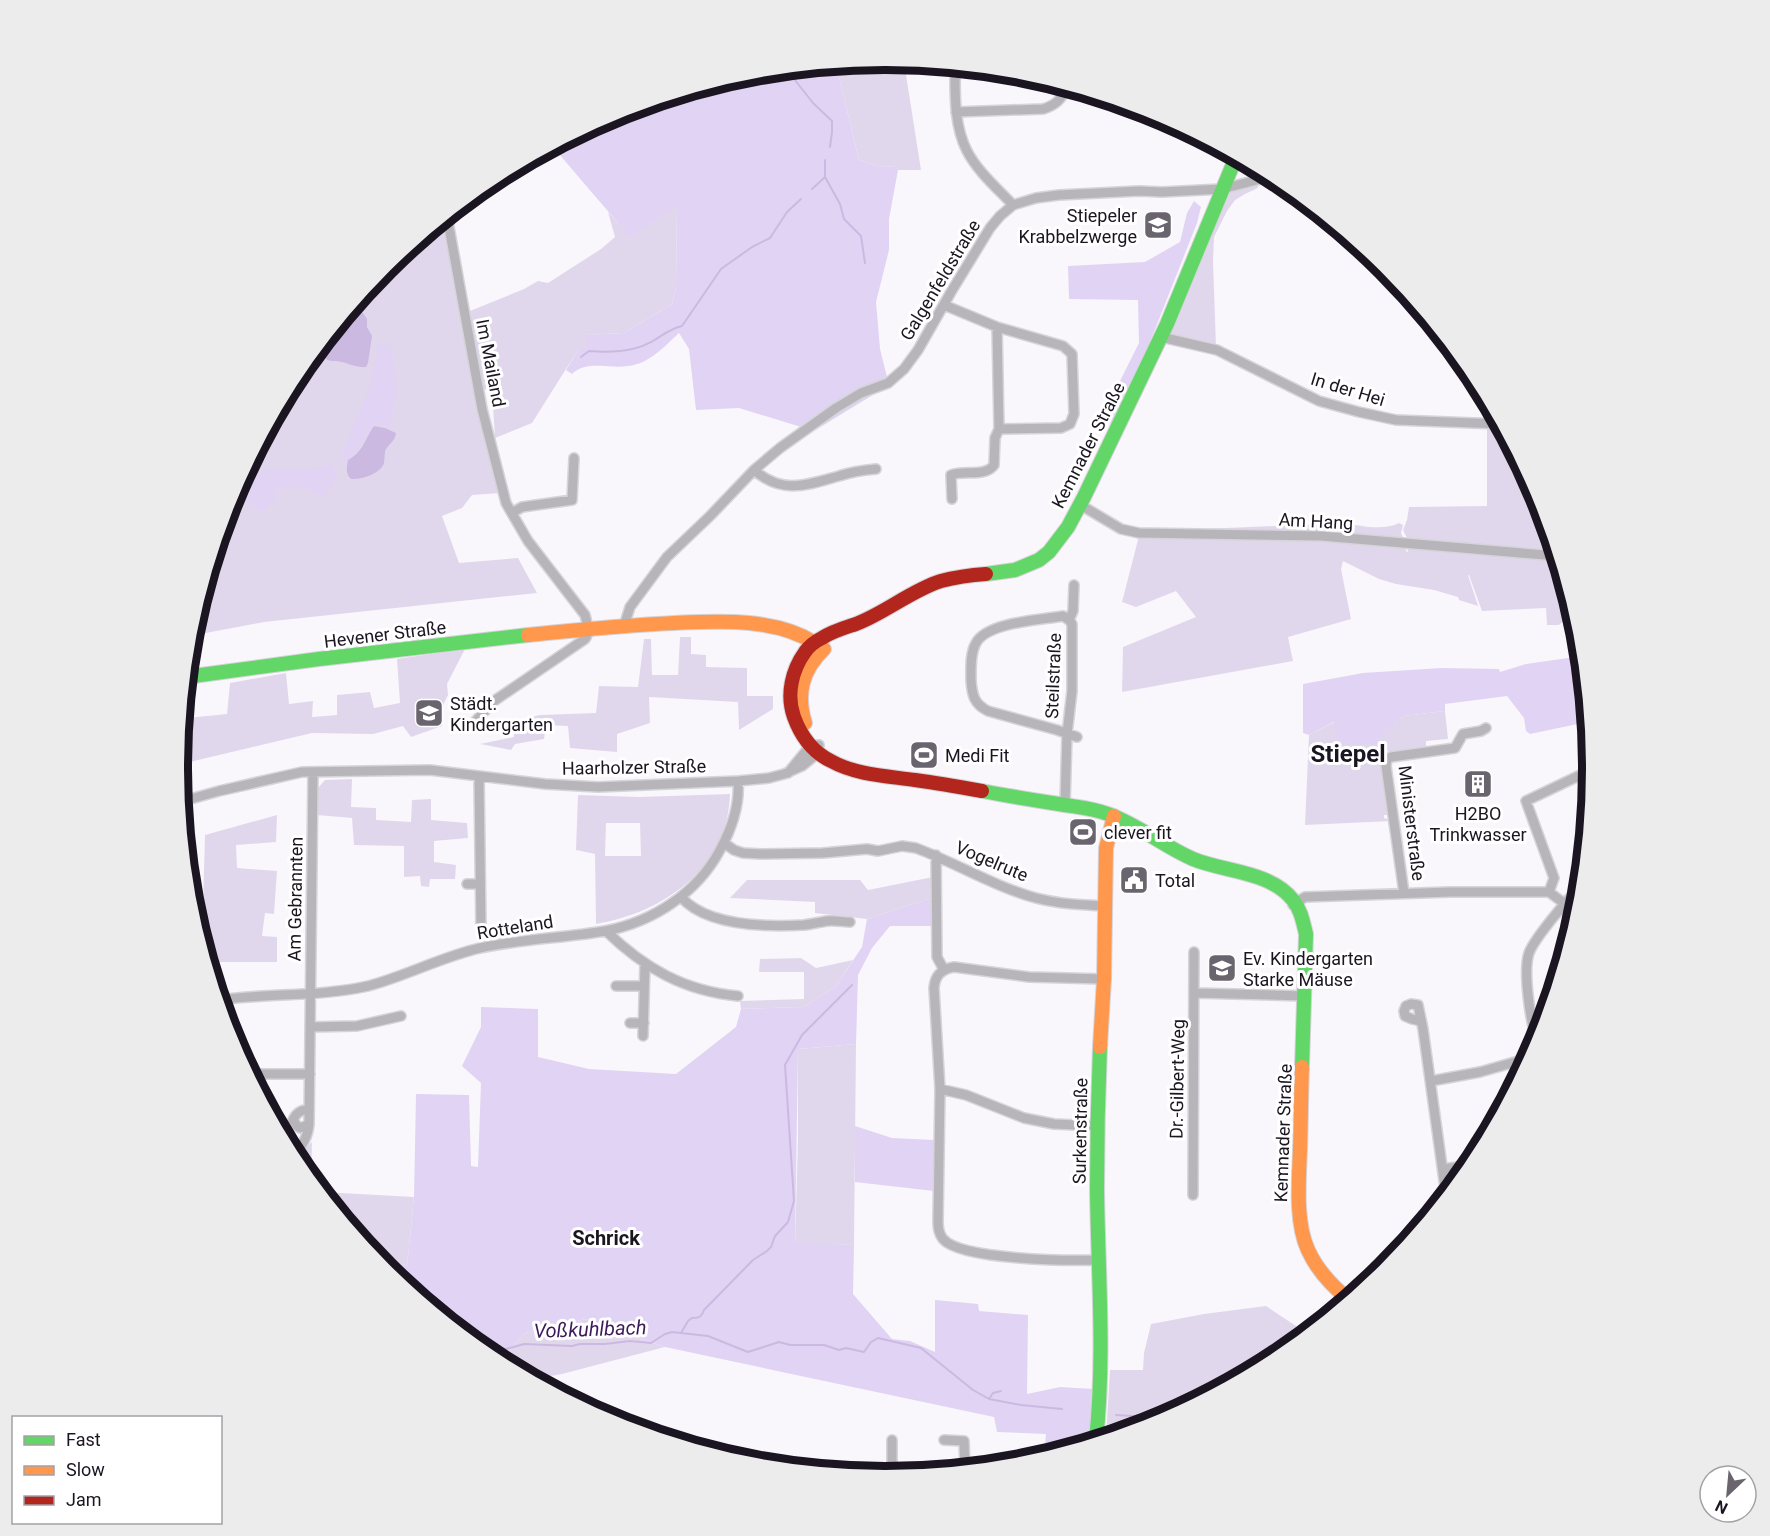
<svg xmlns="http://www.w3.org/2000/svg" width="1770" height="1536" viewBox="0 0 1770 1536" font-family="Roboto,sans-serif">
<rect width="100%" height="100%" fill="#f9f7fc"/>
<!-- green -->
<path fill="#e1d7ed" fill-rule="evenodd" d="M885,60L904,62L921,170H898L897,166L879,167L859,160L836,65Z
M1257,184L1258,188L1245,194L1235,200L1227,211L1214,237L1213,261L1216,347L1170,335L1225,200L1231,191Z
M677,206L676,288L672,304L624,333L586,335L589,350H578L532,423L495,438L493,406L489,389L476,391L500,493L472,495L462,508L442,516L459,563L518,558L537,593L264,622L190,636L191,630L231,497L297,374L385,267L442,220L460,315L524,289L538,281L548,283L601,249L615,237L608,212L618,223Z
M1487,428H1502L1539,497L1556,552L1408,540L1403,530L1407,520L1409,507L1487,506Z
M1345,523C1361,526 1384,531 1399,523L1403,525L1401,533L1404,540L1203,532V529Z
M1139,536L1292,538L1405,545L1406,551L1408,552L1407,545L1558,559L1576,617L1567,618L1559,625H1547L1546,608L1482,611L1469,575H1468L1478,606L1459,600L1458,597L1434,590L1396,584L1379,579L1343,561L1341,569L1351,619L1288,637L1293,661L1122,692L1123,647L1196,617L1176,591L1136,607L1122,602Z
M680,637H691V654L706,655V667L747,668V696H773V709L739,730L738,702L649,697L650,723L617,734V752L570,748L568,726L546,725L544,739L515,744L511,750L480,744L514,737V721L540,715L596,713L599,686L638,687L644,639H651L652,675H678Z
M465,649L447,684L448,695L443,705L442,726L411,737L403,726L373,734L312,733L177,765L180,734L188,733L187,718L227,714L230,683L286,673L289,704L313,701L312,717L337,715V695L370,692L374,708L400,703L397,659Z
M1445,711L1448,739L1426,741V748L1392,753L1389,751L1382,753L1391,815H1384V818L1392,821L1305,825L1309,735L1335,722L1379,744L1377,738L1403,716Z
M352,779L351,807L376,808V820L411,822L412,800L431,799V820L467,823L468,838L434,841V862L456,865L455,879H430L429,887L421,886L420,876L404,877V846L354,845L352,818L317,815L318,788L325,780Z
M730,794C728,868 663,913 596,924L595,854L576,850L578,795L639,797ZM606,823H640L641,856H605Z
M277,815L276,842L236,845L237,868L277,871L274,914L265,913L262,936L277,937V962H208L202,942L205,835Z
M933,877L935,897L867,919L815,913V902L730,898L747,880H860L868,890Z
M801,958L816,968L853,960L836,986L804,1007L741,1009L740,1001L804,999V972H759L760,959Z
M856,1044L854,1245L795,1243L798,1139V1049Z
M312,1142L311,1179L295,1158Z
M322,1192L414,1197L407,1266L376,1258Z
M1266,1306L1305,1332V1335L1278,1357L1195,1401L1182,1395L1179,1410L1156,1422L1106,1437L1110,1370H1143L1144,1353L1151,1324L1204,1314Z
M586,1319L665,1347L562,1374L533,1379L488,1354L510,1350L525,1333Z"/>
<!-- forest -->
<path fill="#e1d3f4" d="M836,65L859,160L879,167L897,166L898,170L889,219V250L876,302L880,349L889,385L814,431L739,408L696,410L689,349L679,333C664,347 649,364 628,366C609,369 587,360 572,374L566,370L578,350H588L585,335L624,333L672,304L676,288L677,206L630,237L553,147L614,114L747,74Z
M507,171L509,184L487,197L465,201L492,179Z
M1194,201L1201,207L1197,223L1148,347L1111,424L1101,419L1139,343L1138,300L1069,299L1068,266L1145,262L1180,242L1187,213Z
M378,343L391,346L397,389L390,426L375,424L370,429L358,450L346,460L340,458L371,384Z
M329,464L334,468L336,478L323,497C302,484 298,485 274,490L275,500L262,512L236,496L235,490L242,476L246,477L269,469H313Z
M1582,656L1588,721L1587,722L1530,734L1526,731L1524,718L1507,696L1445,704V711L1403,716L1378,738L1379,744L1337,742L1334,722L1309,735L1303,733V684L1363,673L1441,668L1499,669L1500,672L1526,664Z
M935,897L934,926H890L872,948L858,975L856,1044L798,1049L795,1242L854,1245L853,1294L892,1339L910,1341L935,1352V1300L978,1304L979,1311L1028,1315L1027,1394L1060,1387L1093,1389L1092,1442L1044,1456L1046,1434L997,1432L994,1417L665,1347L586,1319L525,1333L510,1350L488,1354L384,1268L376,1258L407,1266L414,1197L416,1094L469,1095L471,1166L478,1167L481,1083L462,1066L481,1027V1007L538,1009V1057L589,1069L676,1074L736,1027L741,1009L804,1007L836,986L862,947L867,919Z
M855,1126L892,1138L934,1140V1191L855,1182Z"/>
<!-- water -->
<path fill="#ccb9e1" d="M348,312L363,313L367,319V327L372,336L368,363L366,367C356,368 346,362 336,361C333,361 328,361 326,359C323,356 322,348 322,344Z
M374,426L385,428L396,433C395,441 390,443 386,449C384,454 385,459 384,463C381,474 360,480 351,479C345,474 347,466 348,460C364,451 364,440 374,426Z"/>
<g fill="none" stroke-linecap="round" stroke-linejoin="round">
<!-- stream -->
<path stroke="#ccb9e1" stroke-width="2" d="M787,70L813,103L832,121V132L830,147
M825,177L840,204L844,219L861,236L865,263
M825,177V160
M812,189L825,177
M581,357L589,351C610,353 634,352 653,341C663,335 671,328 682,326L721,269L752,247L770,238L787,212L801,199
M681,1333L688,1321L692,1318C700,1318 702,1316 704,1310L753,1260L767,1251L771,1247L775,1236L788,1222L794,1201L785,1065L802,1035L852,985
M485,1351L490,1347L506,1349L524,1344L572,1346L580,1344H605L630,1341L651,1343L665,1334L672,1332L708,1336L748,1352L779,1342L790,1345H824L839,1350L846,1348L864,1352L871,1342L878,1338L921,1348L973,1390L989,1399L1021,1405L1062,1409
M989,1399L993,1393L1001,1391
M1116,1415L1164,1418"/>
<!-- street casing -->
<g stroke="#d5d4d8" stroke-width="12">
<path id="street" d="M955,67C955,94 954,126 967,151C978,172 997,188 1013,205
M956,112L1043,109C1056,105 1062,99 1066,87
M447,216L482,409L506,503L528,541L585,615C587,623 590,632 585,639L494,701L471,726
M944,305L997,327L1063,346L1072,354L1074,414L1070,424L1061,428L999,429
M1161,337L1217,350L1319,401L1359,412L1396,420L1500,424
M754,470C782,495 807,485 839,476C851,472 864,470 876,469
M952,499L951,475C964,470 986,477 994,465L995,438L999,429L997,327
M1079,504L1121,529L1139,533L1321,536L1557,556
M512,513L522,507L572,500L574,458
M1069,620L1063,616C1041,620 987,622 976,643C970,653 971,669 971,680C972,695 974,704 988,711L1057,730L1077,737
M624,626L630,607L667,557L710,516L754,470L780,448L836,408L861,393L888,383L904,369L918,350L951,292L990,228L1000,216L1013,205L1036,198L1059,195L1139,191L1162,192L1222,189L1272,176
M479,777L481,929
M180,802L219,791L302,772L430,770L545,784L598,787L738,781L769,778L784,774L802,766L818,753L819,745L810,746L788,773
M1065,805L1067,734L1072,691V624L1069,620L1073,611L1074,585
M724,843L734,850L743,853L761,854L823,853L867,849L878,851L902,846L916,848C956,863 995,887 1036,898C1059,904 1082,905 1106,906
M936,855L937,957L944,970
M467,884H480
M1549,892L1554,878L1526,801L1593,769
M1404,893L1386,766L1387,759L1391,757L1455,748L1463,734L1481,731L1486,728
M681,897C707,927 767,927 804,925C812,924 820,922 827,921C835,920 843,922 850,922
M1293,905L1305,897L1450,892H1549L1565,904
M606,931C644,968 684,991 738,996
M616,986H644
M1195,993L1305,996
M219,1000C268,993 319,997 368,986C406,976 441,957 480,948C521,939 564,938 605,931C653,922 697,893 720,850C732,828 740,806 738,781
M1421,1021L1412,1019L1405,1016L1404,1011L1406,1006L1411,1004L1418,1005L1423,1029L1446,1195
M630,1023H644
M310,1027L357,1026L401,1016
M643,1036L645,964
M1538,1041C1530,1025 1523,970 1529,953C1535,937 1569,898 1581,886
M249,1074H310
M1431,1081L1480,1072L1529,1058
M940,1089L966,1095L1024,1118L1054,1124L1099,1126
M309,1124L300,1128L297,1126L293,1120C296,1113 302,1109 309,1110
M293,1155C302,1147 308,1136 309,1124L313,772
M1443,1169L1471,1165
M1193,1195L1194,952
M1099,1260C1070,1261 961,1260 943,1239C939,1234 938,1228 938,1222L940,1089L934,988C935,976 941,969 954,967L1029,977L1104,979
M892,1440V1475
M944,1440L964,1441L965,1468"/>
</g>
<!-- fast casing -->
<g stroke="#d5d4d8" stroke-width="16">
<path id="fast" d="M986,574L1015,570L1039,560L1049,552L1068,527L1084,497L1167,324L1236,157
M186,677L319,659L528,635
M982,791C1008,796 1033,800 1059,804C1076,807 1092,808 1108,814C1139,825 1163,846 1193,859C1224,872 1270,871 1293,900C1301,910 1303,922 1306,934L1302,1067
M1096,1440C1105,1356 1098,1273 1097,1189C1097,1142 1098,1094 1100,1047"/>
</g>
<!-- slow casing -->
<g stroke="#d5d4d8" stroke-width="16">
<path id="slow" d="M528,635C577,630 626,625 675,623C721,621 775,618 815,643L817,654
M805,723C796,694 802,670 824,649
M1100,1047L1104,979L1106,848L1114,816
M1302,1067C1301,1094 1301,1122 1300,1149C1299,1180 1295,1222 1308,1250C1317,1270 1331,1285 1348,1299"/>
</g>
<!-- jam casing -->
<g stroke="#d5d4d8" stroke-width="16">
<path id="jam" d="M982,791C960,787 937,783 915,780C887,776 856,775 831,761C812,752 801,736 794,717C786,695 792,670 805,652C809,646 816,641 822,638C833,631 844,628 856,624C885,613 912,590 941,581C956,577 971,575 986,574"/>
</g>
<!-- street -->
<use href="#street" stroke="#b7b5ba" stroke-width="9"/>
<!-- fast -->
<use href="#fast" stroke="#63d668" stroke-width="14"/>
<!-- slow -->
<use href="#slow" stroke="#ff974d" stroke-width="14"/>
<!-- jam -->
<use href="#jam" stroke="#b3261e" stroke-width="14"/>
</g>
<!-- icons -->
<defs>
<g id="school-square" transform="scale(1.5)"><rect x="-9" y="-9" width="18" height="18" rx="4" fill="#69646e" stroke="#fff"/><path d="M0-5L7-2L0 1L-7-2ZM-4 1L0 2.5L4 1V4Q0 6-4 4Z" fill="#fff"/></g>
<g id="stadium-square" transform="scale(1.5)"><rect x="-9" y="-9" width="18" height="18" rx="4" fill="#69646e" stroke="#fff"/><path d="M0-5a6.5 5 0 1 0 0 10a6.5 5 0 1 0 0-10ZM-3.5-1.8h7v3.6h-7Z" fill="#fff"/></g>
<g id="building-square" transform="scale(1.5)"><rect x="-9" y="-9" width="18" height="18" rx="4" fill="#69646e" stroke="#fff"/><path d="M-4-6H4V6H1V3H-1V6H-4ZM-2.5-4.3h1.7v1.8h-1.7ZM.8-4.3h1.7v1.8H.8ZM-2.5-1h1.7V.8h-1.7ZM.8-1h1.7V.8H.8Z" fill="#fff"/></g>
<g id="civic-square" transform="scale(1.5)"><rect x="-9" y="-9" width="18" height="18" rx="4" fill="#69646e" stroke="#fff"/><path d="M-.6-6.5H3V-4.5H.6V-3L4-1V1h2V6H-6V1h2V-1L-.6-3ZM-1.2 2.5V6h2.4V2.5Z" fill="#fff"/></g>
</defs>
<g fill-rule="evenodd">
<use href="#school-square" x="1158" y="225"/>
<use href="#school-square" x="429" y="713"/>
<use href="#stadium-square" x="924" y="755"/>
<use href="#building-square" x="1478" y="784"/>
<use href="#stadium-square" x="1083" y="832"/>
<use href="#civic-square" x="1134" y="880"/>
<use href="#school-square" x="1222" y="968"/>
</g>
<g text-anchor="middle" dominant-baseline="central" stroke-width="6" stroke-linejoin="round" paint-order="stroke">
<!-- poi labels -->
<g font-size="18" fill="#1b1521" stroke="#fff" text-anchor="start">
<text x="1137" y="215" text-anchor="end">Stiepeler<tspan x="1137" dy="21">Krabbelzwerge</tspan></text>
<text x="450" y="703">Städt.<tspan x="450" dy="21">Kindergarten</tspan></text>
<text x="945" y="755">Medi Fit</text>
<text x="1478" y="813" text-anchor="middle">H2BO<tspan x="1478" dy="21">Trinkwasser</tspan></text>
<text x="1104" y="832">clever fit</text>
<text x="1155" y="880">Total</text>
<text x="1243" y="958">Ev. Kindergarten<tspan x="1243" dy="21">Starke Mäuse</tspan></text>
</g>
<!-- street labels -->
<g font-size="18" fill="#1b1521" stroke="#fff">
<text transform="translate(940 280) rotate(-59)">Galgenfeldstraße</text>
<text transform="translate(491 363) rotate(79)">Im Mailand</text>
<text transform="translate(1348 389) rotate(17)">In der Hei</text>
<text transform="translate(1088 445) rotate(-63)">Kemnader Straße</text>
<text transform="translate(1316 521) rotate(3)">Am Hang</text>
<text transform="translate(385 634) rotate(-7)">Hevener Straße</text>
<text transform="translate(1053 676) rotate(-88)">Steilstraße</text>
<text transform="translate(634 767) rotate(-1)">Haarholzer Straße</text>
<text transform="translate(1412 823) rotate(83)">Ministerstraße</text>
<text transform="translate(992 861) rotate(23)">Vogelrute</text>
<text transform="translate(295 899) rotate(-89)">Am Gebrannten</text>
<text transform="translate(515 927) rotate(-9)">Rotteland</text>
<text transform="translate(1177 1079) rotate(-89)">Dr.-Gilbert-Weg</text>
<text transform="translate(1080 1131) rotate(-89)">Surkenstraße</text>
<text transform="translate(1283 1133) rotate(-88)">Kemnader Straße</text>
</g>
<!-- neighbourhood labels -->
<g font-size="20" font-weight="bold" fill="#1b1521" stroke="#fff">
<text x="606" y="1238">Schrick</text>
</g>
<!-- water labels -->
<g font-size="20" font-style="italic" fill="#3c195a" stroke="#fff">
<text transform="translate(590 1329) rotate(-2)">Voßkuhlbach</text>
</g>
<!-- district labels -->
<g font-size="24" font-weight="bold" fill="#1b1521" stroke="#fff">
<text x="1348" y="754">Stiepel</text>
</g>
</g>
<!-- crop -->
<path d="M0 0H1770V1536H0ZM885 70H885A697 697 0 0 1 1582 767V769A697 697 0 0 1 885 1466H885A697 697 0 0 1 188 769V767A697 697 0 0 1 885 70Z" fill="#edeced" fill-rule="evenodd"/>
<path fill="none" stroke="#1b1521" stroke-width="8" d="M885 70H885A697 697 0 0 1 1582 767V769A697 697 0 0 1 885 1466H885A697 697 0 0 1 188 769V767A697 697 0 0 1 885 70Z"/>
<!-- legend -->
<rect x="12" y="1416" width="210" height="108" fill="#ffffff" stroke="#a4a1a6" stroke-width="1.5"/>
<rect x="24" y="1436" width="30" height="9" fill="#63d668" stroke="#a4a1a6" stroke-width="1.5"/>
<text x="66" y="1446" font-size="18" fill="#1b1521">Fast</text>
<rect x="24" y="1466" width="30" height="9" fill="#ff974d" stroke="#a4a1a6" stroke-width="1.5"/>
<text x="66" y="1476" font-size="18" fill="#1b1521">Slow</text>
<rect x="24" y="1496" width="30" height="9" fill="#b3261e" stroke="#a4a1a6" stroke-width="1.5"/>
<text x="66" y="1506" font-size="18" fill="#1b1521">Jam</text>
<!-- north arrow -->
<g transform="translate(1728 1494) rotate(206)"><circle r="28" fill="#ffffff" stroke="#a4a1a6" stroke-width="1.5"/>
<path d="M0-4.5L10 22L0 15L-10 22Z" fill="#69646e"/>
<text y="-9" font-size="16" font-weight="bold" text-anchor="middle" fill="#1b1521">N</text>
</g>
</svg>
